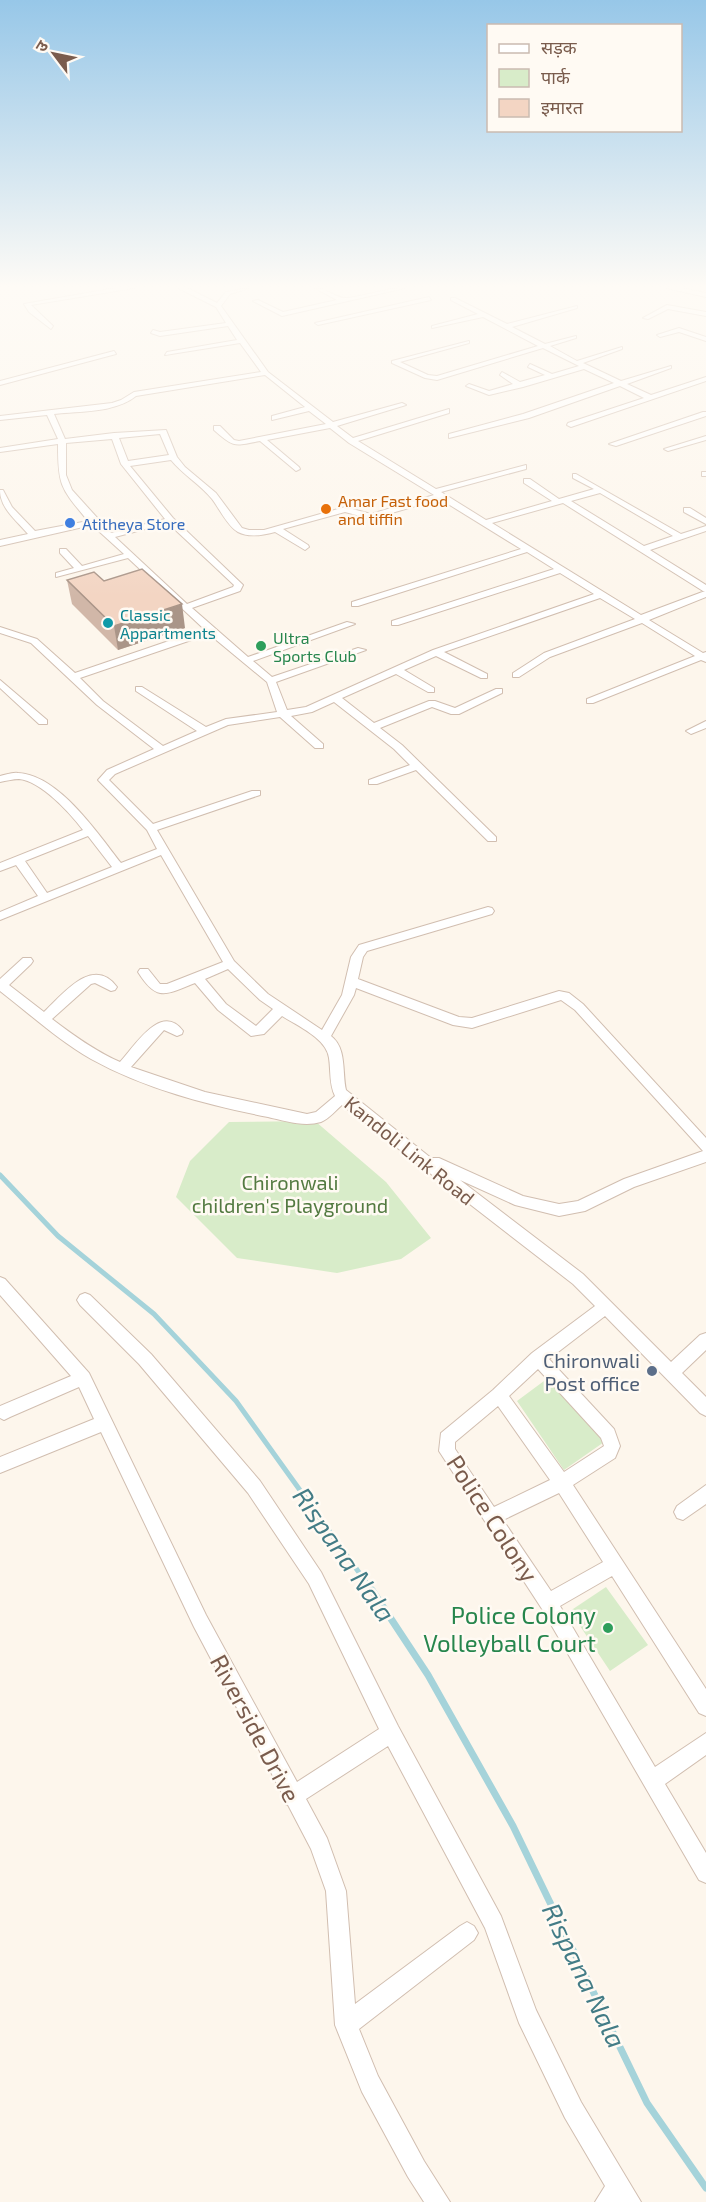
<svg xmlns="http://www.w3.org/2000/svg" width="706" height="2202" viewBox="0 0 706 2202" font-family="'Exo 2','Noto Sans Devanagari',sans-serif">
<rect width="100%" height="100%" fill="#fdf6ec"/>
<!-- green -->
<path fill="#d8ecc9" d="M315,1121L386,1182L431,1238L401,1259L337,1273L237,1258L176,1197L190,1161L229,1122Z
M548,1378L607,1440L564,1470L517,1401Z
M606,1587L648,1645L610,1671L570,1611Z"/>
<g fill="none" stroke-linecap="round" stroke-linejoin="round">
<!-- stream-far1 -->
<path stroke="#a5d3da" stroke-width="5" d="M0,1175L58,1236L154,1314L236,1401L373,1592"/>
<!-- stream -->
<path stroke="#a5d3da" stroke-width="7" d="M372,1590L428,1675L513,1826L647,2103L706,2188"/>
<!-- minor casing -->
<g stroke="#d1beb0" stroke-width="2">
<path id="minor" d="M116,288H134L31,305L53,326L51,329L29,312L24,304Z
M178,288H187L217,303L226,292L249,288L230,294L221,306L268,372L333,422L402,403L406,405L337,426L353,438L449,409V413L358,441L436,489L526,465V469L441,492L486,520L552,501L524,483V479H530L559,499L594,489L573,478V474H576L681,534L706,526V531L650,550L706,585V597L649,620L703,653L706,652V662L701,660L593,703H587V699L695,656L642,623L550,657L519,677H513V673L544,653L635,619L600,598L444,652L487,674V678H481L436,656L404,670L434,688V692H428L396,674L342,698L374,723L429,701H435L455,708L496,689H502V693L459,714H451L432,707L380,728L402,745L496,837V841H488L416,770L377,784H369V780L410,765L394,749L334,702L312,712L291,716L323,744V748H315L280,717L228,725L115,774L109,780L153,824L252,791H260V795L157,830L234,961L268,994L322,1030L342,995L351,957L359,945L488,907L492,908L494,911L492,914L367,951L363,957L358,979L459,1017L472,1018L559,991L569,993L583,1004L706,1138V1162L634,1187L585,1211L559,1216L515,1205L460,1180L583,1274L671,1362L700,1335L706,1333V1350L682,1373L706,1397V1416L700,1413L605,1316L549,1359L614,1429L620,1446L615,1458L573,1485L706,1689V1716L699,1713L612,1576L560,1606L655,1767L706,1733V1755L665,1784L706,1853V1883L699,1880L542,1609L439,1451L441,1433L493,1390L532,1353L595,1306L573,1284L342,1105C336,1110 329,1119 321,1122C304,1127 285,1121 268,1117C208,1105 145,1089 91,1059C58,1040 30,1014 0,991V979L23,958H31L33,961L31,964L9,985L44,1012C63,994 93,955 117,987L115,990L111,991L95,983L91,984L52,1019C73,1035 95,1051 120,1062C135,1046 161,1002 183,1031L182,1034L177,1036L164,1030L131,1067L205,1092L307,1114L316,1112L335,1096C329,1084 331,1071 329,1058C327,1039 298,1026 282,1016L264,1034L251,1036L218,1010L195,983C165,995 157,1002 138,972L140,969H148L160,984H167L223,962L161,855L0,920V912L38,896L16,865L0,871V863L83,830C70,813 41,781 19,779C13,779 6,781 0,782V776C6,775 12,772 18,773C59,775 98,834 121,863L157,849L147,830L98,780L107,770L154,749L97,705L31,643L0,633V627L37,639L75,673L204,629L128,558L56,577V573L74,568L60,553V549H66L82,566L124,554L92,525L0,546V540L28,534C16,520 0,508 0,490H3L12,507L35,531L88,521C61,488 58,487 58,444L0,452V448L58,439L47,415L0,420V416L112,403L121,400L134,392L261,372L240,343L165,355L167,352L237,340L228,326L160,336L151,333L153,330L160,332L226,323L216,307ZM265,375L305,407L272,416V420L309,411L326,424L239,441L234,440L220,426H214V430C234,448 234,446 260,441L296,471L300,469L299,467L267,440L330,428L349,443L434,495L371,514L345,507L264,530H249L242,528L216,493L185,467L177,457L166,430L114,433L65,439L54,414C80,411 115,413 136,396ZM160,434L169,455L128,461L119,438ZM112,439L121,464L165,519L111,533L72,490L66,475V443ZM171,460C183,475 200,484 212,499C219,508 228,527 238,532C249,538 264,535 275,532L305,550L309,547L308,545L283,529L345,512L371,519L440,499L521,549L352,602V606H358L527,552L554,569L392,621V625H398L560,573L594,594L433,650L306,707L287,710L276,682L366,650L358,648L272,677L253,661L355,624L347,622L248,657L192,608L240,591L243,585L173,518L130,466ZM600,493L673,536L644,546L571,501ZM563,503L703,591H705L641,615L492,523ZM168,523L234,585L233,587L187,604L115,537ZM209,634L267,682L277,712L226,719L206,727L142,687H136V691L197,731L163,746L103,701L80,678ZM88,836L112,867L47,893L25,861ZM228,969L260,1000L273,1009L256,1026L226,1004L205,979ZM356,988L453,1025L472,1028L561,1000L575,1010L703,1151L624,1179L578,1201L559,1204L523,1196L439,1158H431L346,1090C342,1073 347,1048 331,1036L354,995ZM538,1369L601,1438L604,1446L564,1472L509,1396ZM498,1406L550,1480L494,1507L455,1449V1442ZM559,1493L603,1562L551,1591L503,1520Z
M315,288C327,288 336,299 347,298C367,296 385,288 405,288L282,316L253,301L258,300L283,312L337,300Z
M666,288H681L706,293V297Z
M429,297L431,300L318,325L315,323Z
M451,298H455L507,324L577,306V308L512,327L545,344L576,336V338L550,346L577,361L622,347V349L583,363L621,381L671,366V368L627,384L651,395L706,377V381L571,427L567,425L568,423L644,398L620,386L529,418L449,438V434L523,414L614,383L584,369L523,387L489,395L466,386L469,384L489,391L513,384L500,375L502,372L520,382L545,375L528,367L530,364L552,374L579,366L543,348L437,380L425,378L392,363V361L469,341V343L400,362L428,375L437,376L538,346L483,317L432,328V326L478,314L451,300Z
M667,305L706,312V316L668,309L648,319L643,318Z
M679,328L706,337V341L679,332L660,337L657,335Z
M114,351L116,354L0,385V381Z
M703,412H706V416L616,446L609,444Z
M706,436V440L668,451L664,449Z
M702,472H706V476H702Z
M684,508H690L706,518V524L684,512Z
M0,680L47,720V724H39L0,688Z
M706,721V728L691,734L686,731Z
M0,1277L5,1279L89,1373L206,1615L297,1782L379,1729L309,1584L248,1493L139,1364L80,1305L77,1300L80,1295L85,1293L90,1295L151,1354L260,1481L321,1572L398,1726L501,1916L536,2010L581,2102L641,2202H595L605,2186L565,2118L519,2023L485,1928L388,1746L306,1799L327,1838L346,1891L355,2004L460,1926L467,1922L474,1926L478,1933L474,1940L359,2029L378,2076L424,2161L450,2202H424L408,2177L362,2092L335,2025L326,1891L311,1849L288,1805L285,1804L283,1795L194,1627L101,1432L0,1473V1457L94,1419L79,1387L10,1417L4,1420L0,1418V1406L71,1376L0,1295Z
M706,1485V1504L683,1520L677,1518L674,1512L677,1506Z"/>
</g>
<!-- minor -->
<use href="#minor" fill="#fff" fill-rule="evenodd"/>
</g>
<!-- wall -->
<path fill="#d1b7a8" d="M67,580L104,581L185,628L118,650L72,604Z"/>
<!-- shaded-wall -->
<path fill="#aa9588" d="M182,604L185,628L118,650L114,626Z"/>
<!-- building -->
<path fill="#f3d5c3" stroke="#aa9588" stroke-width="1.5" d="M142,569L182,604L114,626L67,580L94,572L104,581Z"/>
<!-- sky -->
<linearGradient id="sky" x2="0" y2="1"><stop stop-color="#97c7e8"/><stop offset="0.48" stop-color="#fefbf6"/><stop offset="1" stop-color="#fefbf6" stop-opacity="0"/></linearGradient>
<rect width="706" height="597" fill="url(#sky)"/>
<!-- markers -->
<circle fill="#e8710a" stroke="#fffaf3" stroke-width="2" cx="326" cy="509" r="6"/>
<circle fill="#3f7fe0" stroke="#fffaf3" stroke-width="2" cx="70" cy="523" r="6"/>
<circle fill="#0f9aa8" stroke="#fffaf3" stroke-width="2" cx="108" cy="623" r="6"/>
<g fill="#2e9e5b" stroke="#fffaf3" stroke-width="2">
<circle cx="261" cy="646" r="6"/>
<circle cx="608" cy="1628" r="6"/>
</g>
<circle fill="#5c6f8a" stroke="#fffaf3" stroke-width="2" cx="652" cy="1371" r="6"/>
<g text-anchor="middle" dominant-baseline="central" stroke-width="5" stroke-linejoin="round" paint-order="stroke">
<!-- far-food labels -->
<g font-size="16" fill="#c56008" stroke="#fffaf3" text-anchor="start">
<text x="338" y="500">Amar Fast food<tspan x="338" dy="18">and tiffin</tspan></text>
</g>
<!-- far-shop labels -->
<g font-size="16" fill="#366cbe" stroke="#fffaf3" text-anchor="start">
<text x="82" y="523">Atitheya Store</text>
</g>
<!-- far-culture labels -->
<g font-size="16" fill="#0d838f" stroke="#fffaf3" text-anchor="start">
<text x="120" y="614">Classic<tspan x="120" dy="18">Appartments</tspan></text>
</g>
<!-- far-leisure labels -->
<g font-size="16" fill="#27864d" stroke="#fffaf3" text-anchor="start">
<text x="273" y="637">Ultra<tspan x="273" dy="18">Sports Club</tspan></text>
</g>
<!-- street labels -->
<g font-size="20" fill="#7a5c4d" stroke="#fffaf3">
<text transform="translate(410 1150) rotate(39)">Kandoli Link Road</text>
</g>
<!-- park labels -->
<g font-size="20" fill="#537a41" stroke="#fffaf3">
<text x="290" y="1182">Chironwali<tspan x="290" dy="23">children's Playground</tspan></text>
</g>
<!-- service labels -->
<g font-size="20" fill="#4e5e75" stroke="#fffaf3" text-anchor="end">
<text x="640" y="1360">Chironwali<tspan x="640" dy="23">Post office</tspan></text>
</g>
<!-- near-street labels -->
<g font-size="24" fill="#7a5c4d" stroke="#fffaf3">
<text transform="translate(493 1518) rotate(57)">Police Colony</text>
<text transform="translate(256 1728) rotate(62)">Riverside Drive</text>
</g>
<!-- near-leisure labels -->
<g font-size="24" fill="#27864d" stroke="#fffaf3" text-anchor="end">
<text x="596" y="1614">Police Colony<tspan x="596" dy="28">Volleyball Court</tspan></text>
</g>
<!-- near-water labels -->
<g font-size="26" font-style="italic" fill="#437c86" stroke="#fffaf3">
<text transform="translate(345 1554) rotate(55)">Rispana Nala</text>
<text transform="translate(585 1975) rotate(64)">Rispana Nala</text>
</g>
</g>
<!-- legend -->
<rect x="487" y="24" width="195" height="108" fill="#fffaf3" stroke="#cabbb1" stroke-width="1.5"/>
<rect x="499" y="44" width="30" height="9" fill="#ffffff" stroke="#cabbb1" stroke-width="1.5"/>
<text x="541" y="54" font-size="18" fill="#7a5c4d">सड़क</text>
<rect x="499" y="69" width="30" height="18" fill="#d8ecc9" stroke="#cabbb1" stroke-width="1.5"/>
<text x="541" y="84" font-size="18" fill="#7a5c4d">पार्क</text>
<rect x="499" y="99" width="30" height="18" fill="#f3d5c3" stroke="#cabbb1" stroke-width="1.5"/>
<text x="541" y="114" font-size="18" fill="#7a5c4d">इमारत</text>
<!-- north arrow -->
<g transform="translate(54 54) rotate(302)" stroke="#fffaf3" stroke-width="4.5" paint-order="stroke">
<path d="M0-4.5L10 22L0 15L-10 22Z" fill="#7a5c4d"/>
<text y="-9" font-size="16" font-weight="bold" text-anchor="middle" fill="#7a5c4d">उ</text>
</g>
</svg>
